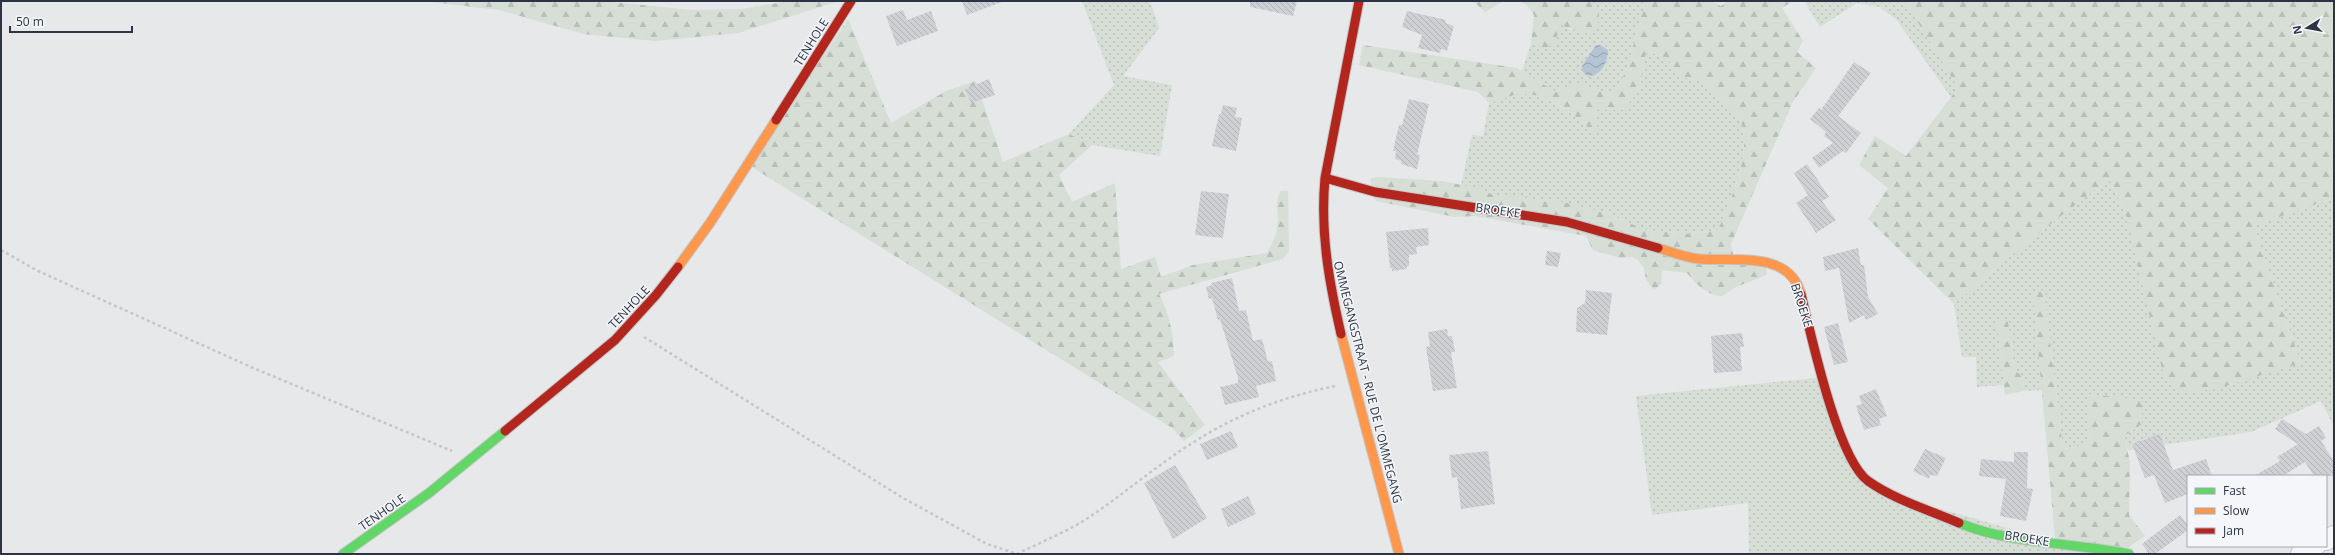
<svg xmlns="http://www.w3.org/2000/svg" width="2335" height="555" viewBox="0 0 2335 555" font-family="'Open Sans',sans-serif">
<defs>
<pattern id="grass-dots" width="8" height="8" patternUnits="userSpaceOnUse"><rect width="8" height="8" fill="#d6ded6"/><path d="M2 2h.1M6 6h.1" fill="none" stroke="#b8bfb9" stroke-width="1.8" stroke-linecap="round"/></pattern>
<pattern id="forest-firs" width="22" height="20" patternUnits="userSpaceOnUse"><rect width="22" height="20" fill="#d6ded6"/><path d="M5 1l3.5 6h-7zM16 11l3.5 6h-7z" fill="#b8bfb9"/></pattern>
<pattern id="water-waves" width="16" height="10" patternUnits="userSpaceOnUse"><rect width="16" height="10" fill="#b4c4d5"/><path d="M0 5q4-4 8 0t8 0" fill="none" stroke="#93a0af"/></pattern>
<pattern id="building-back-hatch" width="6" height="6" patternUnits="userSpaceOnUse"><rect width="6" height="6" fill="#ced0d3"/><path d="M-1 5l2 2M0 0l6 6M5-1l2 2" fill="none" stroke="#b1b3b6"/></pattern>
</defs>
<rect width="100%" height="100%" fill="#e6e8ea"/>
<!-- grass -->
<path fill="url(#grass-dots)" d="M1082,1H1150L1159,28L1123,76L1172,85L1160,156L1092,145L1069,134L1114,85Z
M1590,1H1648L1640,18L1630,60L1621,82L1609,93L1576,84L1556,92L1522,71L1531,44L1543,49L1560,24L1571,30L1592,6Z
M1804,1H1905L1959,88L1951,97L1896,19L1879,7L1857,3L1820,27Z
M1646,53C1668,53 1669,62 1683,77C1705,82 1709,85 1724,101C1729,106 1736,111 1739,117C1755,147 1730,201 1718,230L1690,234L1646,230L1606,213L1567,203L1494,195L1461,185L1472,135L1483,136L1489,103C1500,100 1514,93 1525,94C1550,95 1577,117 1594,132L1597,110H1623L1638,92Z
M2109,179L2126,215L2301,363L2253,226L2334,198V426L2321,401L2251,432L2128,450L2124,436L2142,424L2090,394L2088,445L2063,449L2044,291L2033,293L2043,390L2023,391C2024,381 2024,377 2015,370L2008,321H1997L2004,385L1977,387L1976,357H1962L1954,304L2030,240Z
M1816,378L1867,488L2099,554H1749L1748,503L1652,515L1636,396Z"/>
<!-- forest -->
<path fill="url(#forest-firs)" d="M422,1H602L692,10L741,9L790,1H839L738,33L655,41L583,34L499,10Z
M1473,1H1503L1485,12Z
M1521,1H1590L1592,6L1599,12L1598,27L1588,34L1560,25L1555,44L1543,49L1531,44L1534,15L1527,5Z
M1648,1H1711L1721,6L1728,1H1793L1782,8L1803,41L1797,52L1816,68L1793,102L1731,244L1735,262L1767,265L1766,275L1736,287L1722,296C1706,295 1697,285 1687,273L1662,270L1661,284L1654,290L1646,280L1644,268L1638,260L1632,257L1620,258L1593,250L1586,236L1475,216L1455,217L1376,201L1370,179L1377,177L1442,181L1468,186L1494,195L1567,203L1606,213L1646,230L1690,234L1718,230C1730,202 1755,147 1739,117C1736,111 1729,106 1724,101C1709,85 1705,82 1683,77C1669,62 1668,53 1646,53L1638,92L1623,110H1597L1594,133C1577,116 1551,95 1525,94C1514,93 1500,100 1489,103L1478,92L1359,65L1363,45L1517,68L1556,92L1576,84L1609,93L1621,82L1630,60L1640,18Z
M1905,1H2334V198L2253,226L2301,363L2216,389L2182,392L2163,373L2126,215L2109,179L2030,240L1954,304L1868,219L1888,188L1859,165L1875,136L1906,156L1958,88Z
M848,19L891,123L946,91L976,81L1003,162L1069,134L1092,145L1059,175L1072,202L1115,183L1121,269L1155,257L1161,277L1193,265L1267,253C1273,243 1278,231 1278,219C1278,208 1275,201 1281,191H1288L1289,251L1283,259L1159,294C1170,315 1173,333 1174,356L1158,362L1205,425L1184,441L1172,428L750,166Z
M2044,291L2063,449L2088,445L2089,394L2142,400V424L2124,436L2130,462L2129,515L2145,536L2128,548L2055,538L2033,293Z
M1997,321H2008L2015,370C2024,377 2024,381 2023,391L2005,395Z"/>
<!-- water -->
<path fill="url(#water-waves)" d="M1596,45H1600L1608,50C1608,61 1601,76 1589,76L1583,72L1582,66Z"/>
<!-- building -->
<path fill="url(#building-back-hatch)" d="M962,1H1002V2L967,15Z
M1250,1H1297L1293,16L1250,7Z
M903,10L907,20L931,11L938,31L897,46L886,16Z
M1407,11L1446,20L1445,23L1454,26L1447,51L1441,49L1440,53L1418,48L1422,35L1402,27Z
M1854,62L1871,73L1838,116L1861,133L1846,153L1843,151L1819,168L1812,158L1833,143L1824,136L1826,132L1810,119L1819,108L1821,110Z
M989,79L995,95L971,103L965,89Z
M1409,99L1429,104L1417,155H1420L1417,169L1401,164V161L1395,159L1396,151H1393L1399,125H1402Z
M1223,105L1237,108L1235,117L1242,118L1236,151L1212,146L1219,114H1221Z
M1807,164L1829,197L1822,201L1836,220L1816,233L1796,203L1808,195L1794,173Z
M1201,191L1229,194L1223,238L1195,235Z
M1428,228L1429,245L1416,247L1417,254L1409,255V266H1407V269L1392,271V268H1390L1386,232Z
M1858,248L1861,265H1864L1868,297L1878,314L1866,320L1864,315L1849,323L1839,268L1825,271L1823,257Z
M1547,251L1561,253L1558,267L1545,265Z
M1232,278L1239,311L1246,310L1253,341L1262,339L1268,362L1272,361L1276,381L1256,386L1259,397L1225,405L1220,387L1238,383V378L1220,319L1218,320L1212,298L1209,299L1206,287L1212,285L1211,283Z
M1586,290L1612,293L1607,335L1576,332L1577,308L1585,303Z
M1838,323L1848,362L1834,365L1824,327Z
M1447,329L1448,336H1452L1455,352H1451L1457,388L1433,391L1426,347L1430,346L1428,332Z
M1742,333L1744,347H1740L1742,371L1714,373L1711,336Z
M1876,389L1887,416L1879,419L1881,425L1864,430L1856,406L1862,404L1859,396Z
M2282,419L2306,434L2319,426L2326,438L2321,441L2334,461V476H2314L2305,462L2283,476H2254L2280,461L2277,457L2298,444L2275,429Z
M1231,431L1238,447L1207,460L1200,444Z
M2160,434L2173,470L2206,459L2212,476H2188V494L2165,503L2154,475L2145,478L2132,444Z
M1925,449L1946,458L1937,476L1930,475L1929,479L1913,471Z
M1488,451L1495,504L1461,509L1457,477L1452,478L1449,455Z
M2014,452H2028L2027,488L2033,489L2026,521L2000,516L2006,479L1979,476L1981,459L2014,462Z
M1175,465L1207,518L1173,539L1144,483Z
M1248,496L1256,514L1228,527L1221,509Z
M2180,515L2188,525V530L2155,554H2149L2142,544Z"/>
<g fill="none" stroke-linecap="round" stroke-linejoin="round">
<!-- street casing -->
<g stroke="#c4c6c8" stroke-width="22">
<path id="street" d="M2326,540L2334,536
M2301,554L2315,546"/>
</g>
<!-- fast casing -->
<g stroke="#c4c6c8" stroke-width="11">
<path id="fast" d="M1959,523C2012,545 2073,542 2129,554
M343,554L429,493L505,431"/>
</g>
<!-- slow casing -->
<g stroke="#c4c6c8" stroke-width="11">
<path id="slow" d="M1658,248C1672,252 1686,258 1700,259C1735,262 1789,250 1801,294
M678,267L710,223L776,120
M1341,334L1399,554"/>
</g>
<!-- jam casing -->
<g stroke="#c4c6c8" stroke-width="11">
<path id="jam" d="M776,120L851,1
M1325,178L1375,192L1567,222L1658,248
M1801,294C1811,334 1837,458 1868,481C1895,500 1929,510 1959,523
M1341,334C1329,282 1320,232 1325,178L1359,1
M505,431L615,340L656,295L678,267"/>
</g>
<!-- path -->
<path stroke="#c5c6ca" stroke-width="2.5" stroke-dasharray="3 3" stroke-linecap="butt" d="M1,250L38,271L251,367L452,451
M644,337L903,498L987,544L1017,554C1041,542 1066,532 1088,518C1124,494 1157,465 1194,442C1237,414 1286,396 1335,386"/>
<!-- street -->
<use href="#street" stroke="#f5f6f7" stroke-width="20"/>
<!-- fast -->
<use href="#fast" stroke="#63d668" stroke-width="9"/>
<!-- slow -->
<use href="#slow" stroke="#ff974d" stroke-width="9"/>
<!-- jam -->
<use href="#jam" stroke="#b3261e" stroke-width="9"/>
</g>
<g text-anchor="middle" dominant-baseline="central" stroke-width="3" stroke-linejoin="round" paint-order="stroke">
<!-- street labels -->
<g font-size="12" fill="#2b3445" stroke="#f4f6f9">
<text transform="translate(811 42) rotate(-58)">TENHOLE</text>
<text transform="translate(1498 210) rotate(8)">BROEKE</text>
<text transform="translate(1802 305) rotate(72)">BROEKE</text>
<text transform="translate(629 307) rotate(-47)">TENHOLE</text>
<text transform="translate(1368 382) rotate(76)">OMMEGANGSTRAAT - RUE DE L'OMMEGANG</text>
<text transform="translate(382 512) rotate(-35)">TENHOLE</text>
<text transform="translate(2027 538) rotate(9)">BROEKE</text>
</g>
</g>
<!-- border -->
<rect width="2335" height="555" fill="none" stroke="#2b3445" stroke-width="4"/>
<!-- legend -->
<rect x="2187" y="475" width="140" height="72" fill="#f4f6f9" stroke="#a4a8b1"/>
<rect x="2195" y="488" width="20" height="6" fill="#63d668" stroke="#a4a8b1"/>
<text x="2223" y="495" font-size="12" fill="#2b3445">Fast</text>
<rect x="2195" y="508" width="20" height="6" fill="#ff974d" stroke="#a4a8b1"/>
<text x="2223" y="515" font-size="12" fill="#2b3445">Slow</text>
<rect x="2195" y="528" width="20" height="6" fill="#b3261e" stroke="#a4a8b1"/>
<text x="2223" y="535" font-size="12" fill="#2b3445">Jam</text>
<!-- north arrow -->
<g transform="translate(2307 28) rotate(259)" stroke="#f4f6f9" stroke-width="3" paint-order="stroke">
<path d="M0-3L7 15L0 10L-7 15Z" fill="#2b3445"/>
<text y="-6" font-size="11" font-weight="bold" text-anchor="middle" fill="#2b3445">N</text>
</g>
<!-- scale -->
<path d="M10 26v6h122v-6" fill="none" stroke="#2b3445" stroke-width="2"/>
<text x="16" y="26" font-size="12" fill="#2b3445" stroke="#f4f6f9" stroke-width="3" paint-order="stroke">50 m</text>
</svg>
